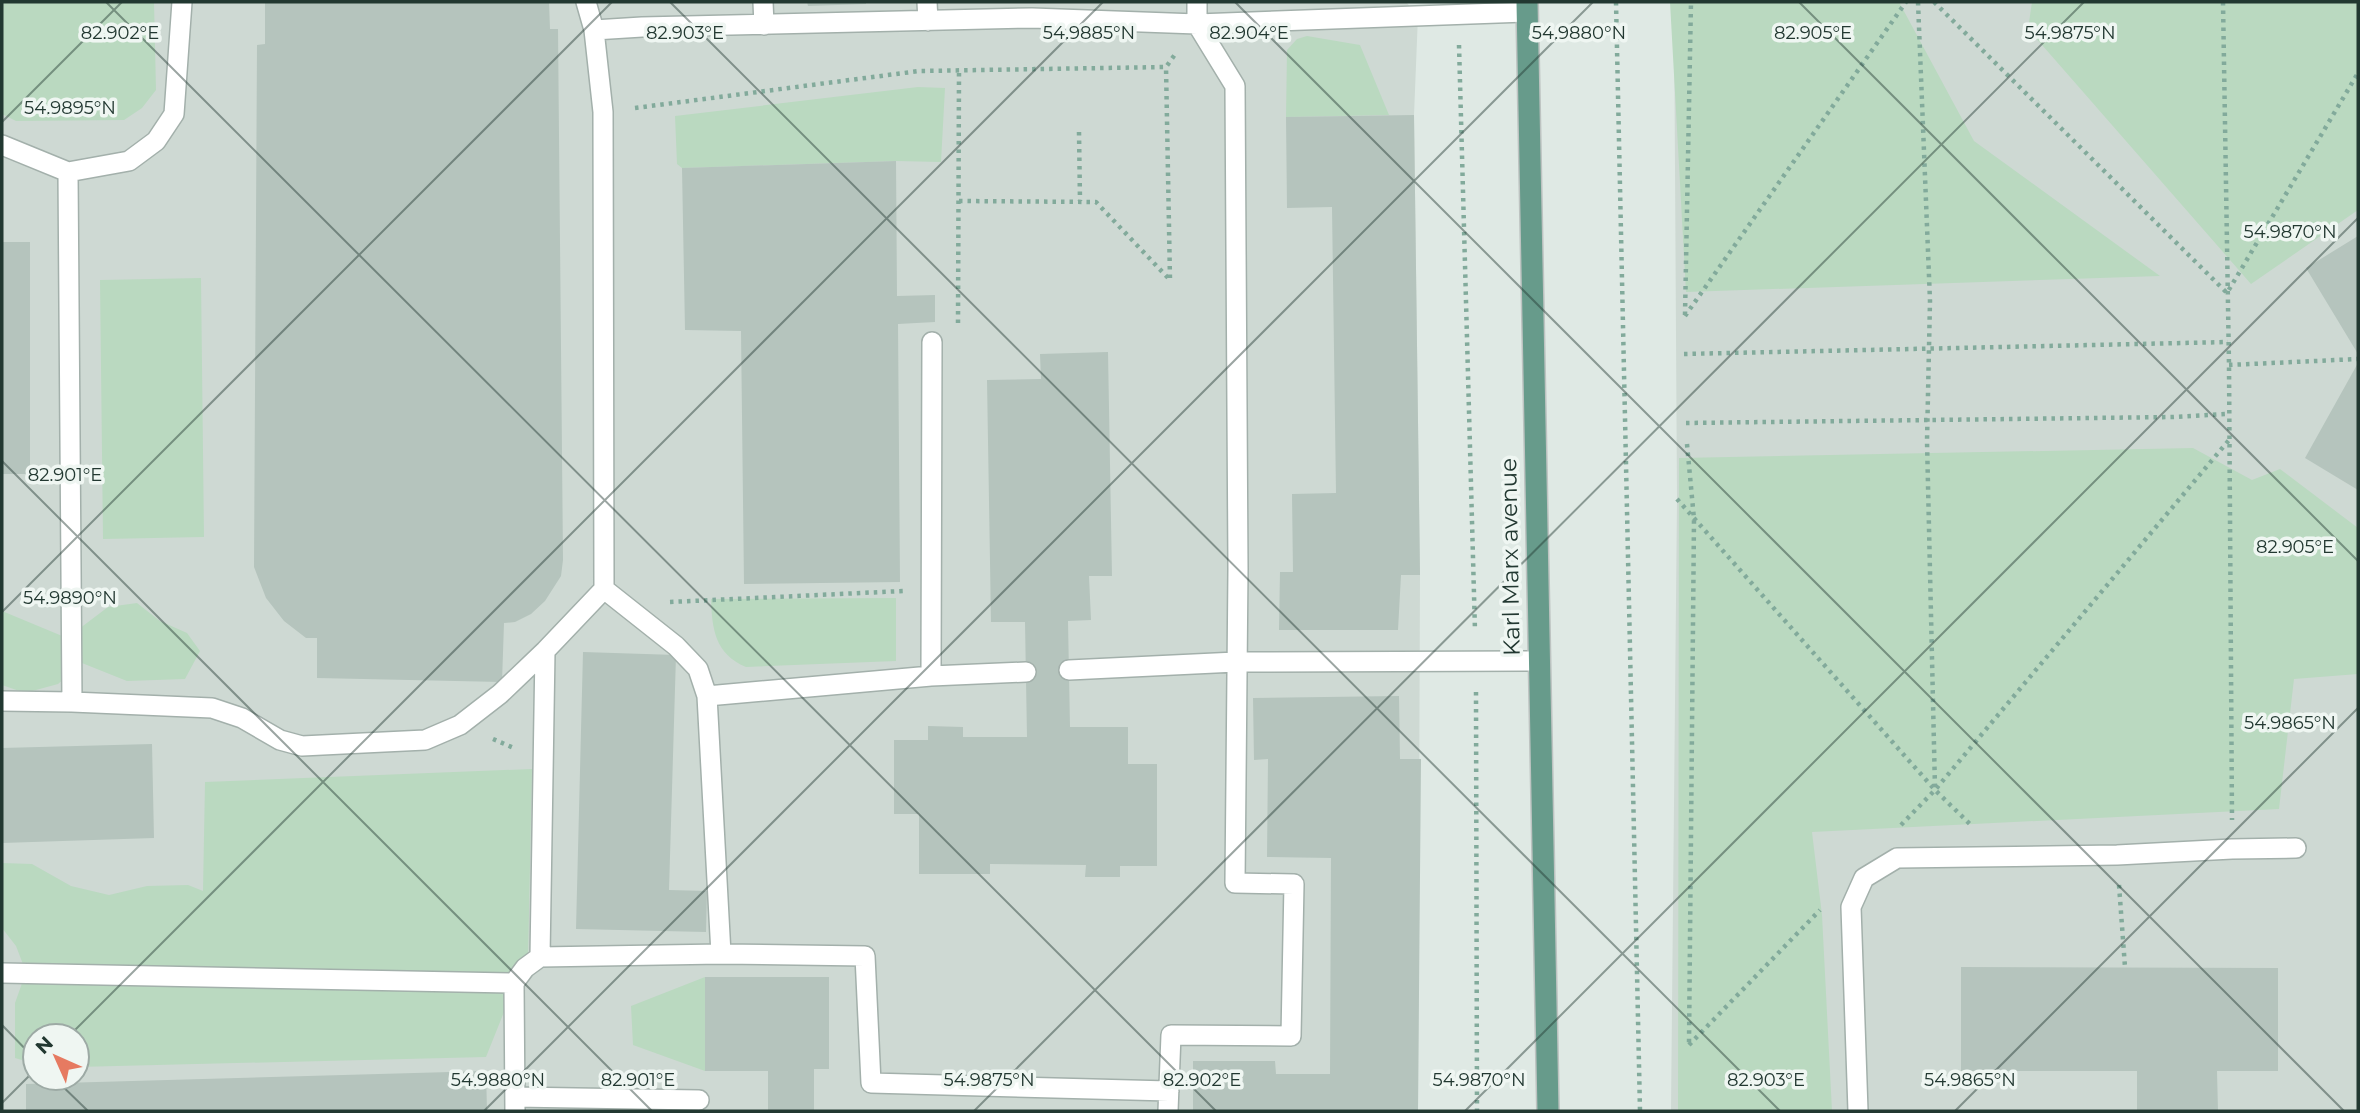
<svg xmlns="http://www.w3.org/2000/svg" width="2360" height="1113" viewBox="0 0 2360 1113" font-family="Montserrat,sans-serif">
<rect width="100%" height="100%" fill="#dfe9e4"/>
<!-- built -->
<path fill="#ced9d3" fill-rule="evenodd" d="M2,2H1406L1418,15L1414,115L1420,575L1418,1111H2ZM35,1036H77V1078H35Z
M1674,2H2358V1111H1671L1677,499Z"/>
<!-- green -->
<path fill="#bad9c0" d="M2,2H154L156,90L142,108L124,120L16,121L2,114Z
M1670,2H1899L1974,141L2160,276L1686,292Z
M2032,2H2358V210L2251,284L2028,29Z
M1307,36L1360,45L1389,115L1286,117L1287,50L1297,39Z
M918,87L945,88L941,162L896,161L682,168L677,164L675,116Z
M201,278L204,537L103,539L100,280Z
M2193,448L2252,480L2280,469L2358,528V674L2294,679L2279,809L1812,832L1822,915L1832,1111H1678L1679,458Z
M896,598V661L746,667C715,654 712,629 711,599Z
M137,603L160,621L187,633L200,651L185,679L127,681L82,663L58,684L25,693L2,685V611L67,638L108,607Z
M532,769L528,961L508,1002L486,1057L77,1067V1036H35V1064L15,1058V1003L26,972L16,946L2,928V863L32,864L71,886L109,895L147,886L188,885L203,891L205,782Z
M705,977V1071L633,1045L631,1006Z"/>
<!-- building -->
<path fill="#b5c4bd" d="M265,2H549L550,29H558L563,560L561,576L545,601L531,614L515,622L504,623L502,682L317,678V638H306L284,621L266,598L254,567L257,45L265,44Z
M807,2H866V4L808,6Z
M1414,115L1420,575H1401L1398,630H1279L1280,572H1293L1292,494L1336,493L1332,207L1287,208L1286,117Z
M896,161L897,296L935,295V322L898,324L900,582L744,584L741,331L685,330L682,168Z
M2358,236V354L2306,268Z
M2,242H30V474H2Z
M1108,352L1112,576H1089L1091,620L1068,621L1070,727H1128V764H1157V866H1120V877H1085L1086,865L990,864V874H919V814H894V740H928V726L963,727V737H1027L1025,622H991L987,380L1041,379L1040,354Z
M2358,363V490L2305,458Z
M583,652L676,655L669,890L707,891L706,932L576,929Z
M1399,696L1400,759H1421L1418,1111H1193V1061H1275L1276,1074H1330L1331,858L1267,857L1268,759L1254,760L1253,698Z
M152,744L154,838L2,843V748Z
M1961,967L2278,968V1071H2217L2218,1111H2137V1071H1961Z
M705,977H829V1069H814V1111H768V1071H705Z
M486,1071L487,1111H26V1084Z"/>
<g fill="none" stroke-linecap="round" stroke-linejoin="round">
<!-- service casing -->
<g stroke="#a3b0ab" stroke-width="22">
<path id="service" d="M586,2L594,30L603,112L604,589
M763,2L764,25
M927,2L928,21
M594,30L642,27L1032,18L1197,24L1527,12
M2,145L68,172L72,702L2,701
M68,172L129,161L156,141L174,114L182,2
M1069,670L1236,662L1538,661
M931,676L932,342
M707,696L721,954
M72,702L212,708L242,718L280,740L302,746L425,740L460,725L500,694L545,651L604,589L676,646L698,669L707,696L931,676L1026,672
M540,957L545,651
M2,973L514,983L515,1111
M514,983L525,968L540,957L721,954L865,956L871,1083L1169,1091
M515,1097L699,1100
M1168,1111L1171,1035L1291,1036L1294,884L1235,883L1238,569L1235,86L1197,24V2
M1858,1111L1851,907L1864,878L1897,858L2117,855L2232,849L2296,848"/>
</g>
<!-- primary casing -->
<g stroke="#bdc3c1" stroke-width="24">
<path id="primary" d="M1527,2L1548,1111"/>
</g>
<!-- path -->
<path stroke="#82aa9b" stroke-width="4.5" stroke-dasharray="3.5 5" stroke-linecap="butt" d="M1616,2L1640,1111
M1918,2L1930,301L1927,441L1935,789
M1934,2L2227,293L2358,73
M2223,2L2229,365L2232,820
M1459,45L1475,631
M635,108L919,71L1166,67L1176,53
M1079,132L1080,201
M959,201L1096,202L1170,280L1166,67
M1685,315L1691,2
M1685,316L1906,2
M958,323L959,72
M1684,354L2228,342
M2229,365L2358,359
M1686,423L2173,417L2227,414
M1687,444L1694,519L1689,1044
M1677,499L1935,790L1973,827
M670,602L903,591
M1476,692L1477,1111
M493,739L514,748
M1901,825L1935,790L2229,440
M2119,885L2125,967
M1689,1045L1820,910"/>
<!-- service -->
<use href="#service" stroke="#fff" stroke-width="19"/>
<!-- primary -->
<use href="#primary" stroke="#679b8b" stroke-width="21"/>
</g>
<!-- ticks -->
<path fill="none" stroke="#223831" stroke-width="2" stroke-opacity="0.45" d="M106,2L1216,1111M670,2L1780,1111M1235,2L2344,1111M1799,2L2358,561M2,122L122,2M2,461L652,1111M2,612L612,2M2,1025L35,1059M69,1036L1103,2M54,1078L88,1111M2,1103L35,1070M484,1111L1593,2M974,1111L2084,2M1465,1111L2358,218M1955,1111L2358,708"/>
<g text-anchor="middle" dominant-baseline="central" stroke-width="7" stroke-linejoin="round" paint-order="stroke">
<!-- street labels -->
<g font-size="23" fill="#223831" stroke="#eff6f2">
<text transform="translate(1510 557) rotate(-91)">Karl Marx avenue</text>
</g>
</g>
<g font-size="18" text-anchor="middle" fill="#223831" stroke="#eff6f2" stroke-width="7" stroke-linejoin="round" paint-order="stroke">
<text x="1813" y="39">82.905°E</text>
<text x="120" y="39">82.902°E</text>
<text x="685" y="39">82.903°E</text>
<text x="1089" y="39">54.9885°N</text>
<text x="1249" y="39">82.904°E</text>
<text x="1579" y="39">54.9880°N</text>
<text x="2070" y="39">54.9875°N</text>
<text x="70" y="114">54.9895°N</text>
<text x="2290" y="238">54.9870°N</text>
<text x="65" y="481">82.901°E</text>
<text x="2295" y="553">82.905°E</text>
<text x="70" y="604">54.9890°N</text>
<text x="2290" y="729">54.9865°N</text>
<text x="498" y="1086">54.9880°N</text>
<text x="989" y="1086">54.9875°N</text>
<text x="1479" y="1086">54.9870°N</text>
<text x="1970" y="1086">54.9865°N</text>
<text x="638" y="1086">82.901°E</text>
<text x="1202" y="1086">82.902°E</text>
<text x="1766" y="1086">82.903°E</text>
</g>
<!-- border -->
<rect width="2360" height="1113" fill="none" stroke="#223831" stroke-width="7"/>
<!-- north arrow -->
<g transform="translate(56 1057) rotate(315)"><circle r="33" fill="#eff6f2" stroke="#9daaa5" stroke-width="2"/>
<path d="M0-5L12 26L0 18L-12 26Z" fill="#e67a61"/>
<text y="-10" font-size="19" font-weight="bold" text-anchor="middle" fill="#223831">N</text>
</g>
</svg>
